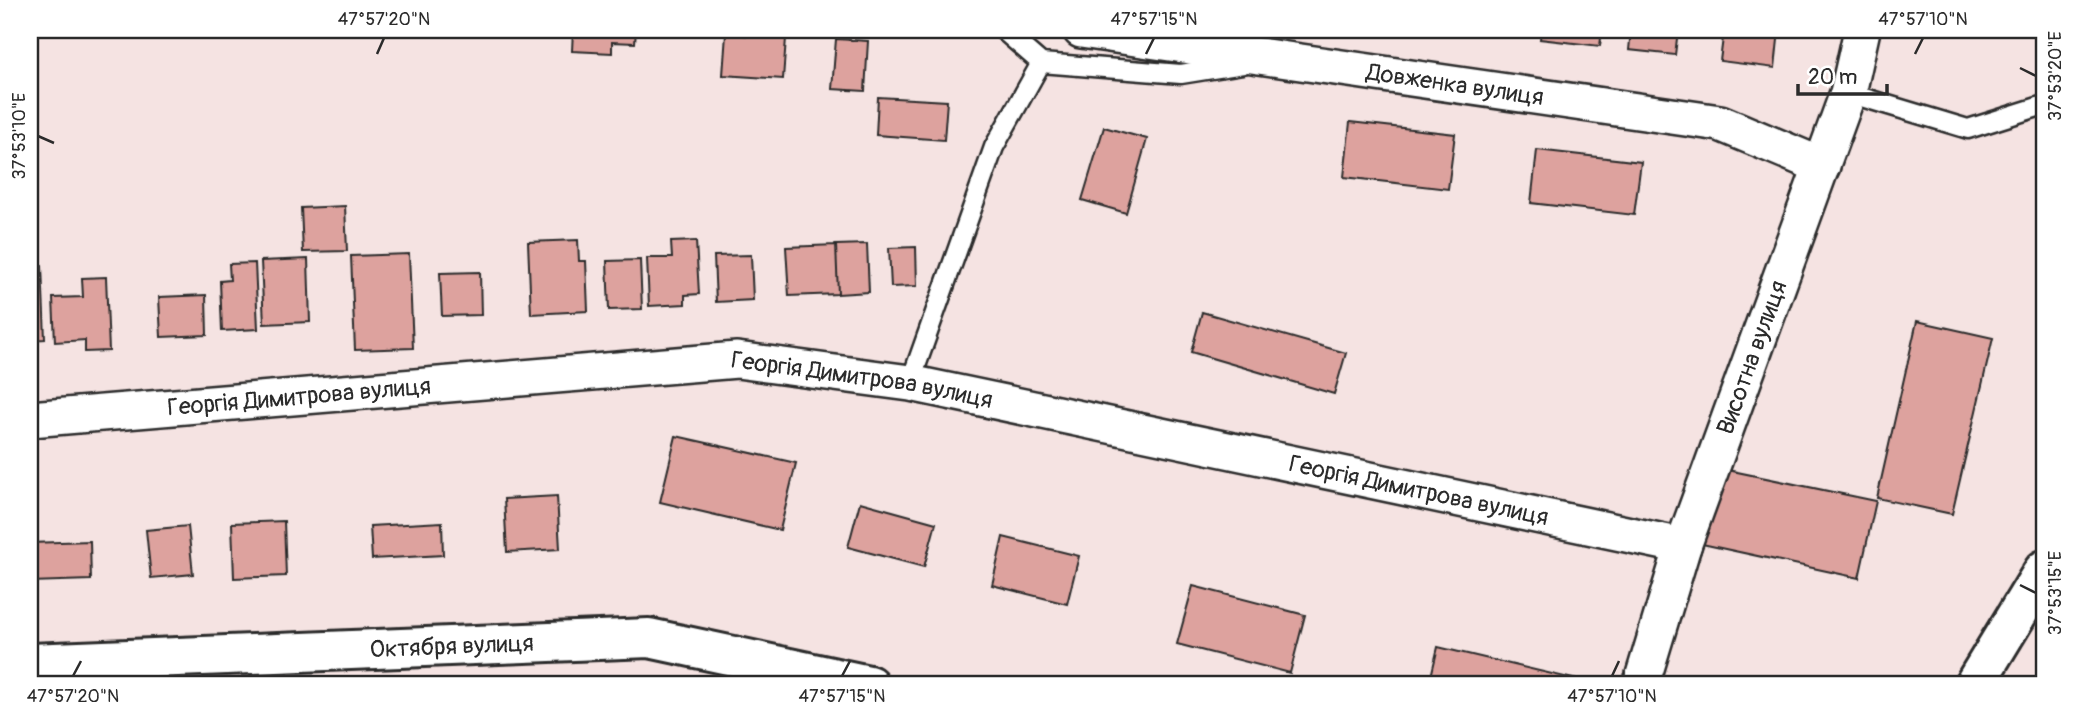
<svg xmlns="http://www.w3.org/2000/svg" width="2074" height="715" viewBox="0 0 2074 715" font-family="Pangolin,sans-serif">
<rect width="100%" height="100%" fill="#f5e3e2"/>
<filter id="ink" filterUnits="userSpaceOnUse"><feTurbulence type="fractalNoise" baseFrequency=".0143" numOctaves="2"/><feDisplacementMap in="SourceGraphic" scale="14" xChannelSelector="R" yChannelSelector="G"/><feConvolveMatrix kernelMatrix="1 2 1 2 8 2 1 2 1" color-interpolation-filters="sRGB"/></filter>
<g filter="url(#ink)">
<!-- building -->
<path fill="#dda29e" stroke="#2b2b2b" stroke-width="2" d="M573,30H636L635,43L612,42V53L572,51Z
M1541,30H1602L1600,46L1540,39Z
M1631,30H1678L1675,55L1629,50Z
M1724,30H1779L1775,68L1720,61Z
M726,34L786,38L783,79L723,75Z
M836,39L868,41L865,91L832,89Z
M878,97L947,101L944,140L876,135Z
M1350,122L1455,134L1448,189L1344,177Z
M1104,127L1147,139L1126,213L1082,200Z
M1537,150L1641,162L1634,215L1531,203Z
M345,206L347,251L303,252L301,208Z
M578,240L579,261H586L588,311L531,314L528,242Z
M696,241L699,294L685,295V304L649,306L647,258H672L671,242Z
M867,244L869,292L838,294L836,245Z
M836,245L838,294L789,296L786,247Z
M916,247L917,286L891,287L889,248Z
M409,254L413,348L355,350L351,256Z
M751,255L753,300L716,302L714,256Z
M308,259L310,322L264,324L261,261Z
M640,260L642,309L609,310L607,261Z
M255,263L258,329L222,331L220,281L230,280L229,264Z
M42,265L45,339L30,340V266Z
M480,272L481,315L442,316L440,273Z
M106,277L109,351L85,352V340L55,342L53,298L83,297L82,278Z
M206,295L207,335L161,337L159,297Z
M1202,312L1346,353L1334,394L1191,352Z
M1917,321L1993,338L1952,514L1877,498Z
M676,436L796,463L780,530L660,502Z
M1718,468L1876,501L1859,578L1702,544Z
M557,496L560,549L507,552L504,499Z
M860,502L936,523L924,567L848,547Z
M284,521L286,576L234,578L232,523Z
M442,522L443,555L372,559L370,526Z
M188,526L193,574L151,578L146,530Z
M1003,537L1079,556L1067,604L992,585Z
M90,541L91,580L30,582V543Z
M1193,586L1305,615L1290,673L1177,644Z
M1438,647L1586,682L1585,685H1429Z"/>
<g fill="none" stroke-linecap="round" stroke-linejoin="round">
<!-- service casing -->
<g stroke="#2b2b2b" stroke-width="23">
<path id="service" d="M1041,63L1181,74L1243,64
M1848,93L1968,129L2044,105
M910,383L994,147L1041,63L1003,30"/>
</g>
<!-- minor casing -->
<g stroke="#2b2b2b" stroke-width="40">
<g id="minor">
<path id="s1" d="M1081,30L1720,123L1822,166"/>
<path id="s2" d="M30,419L737,360L910,383L1683,546"/>
<path id="s3" d="M1641,685L1683,546L1848,93L1862,30"/>
</g>
</g>
<!-- tertiary casing -->
<g stroke="#2b2b2b" stroke-width="44">
<g id="tertiary">
<path id="s4" d="M30,663L649,638L869,685"/>
<path d="M1974,685L2044,570"/>
</g>
</g>
<!-- service -->
<use href="#service" stroke="#fff" stroke-width="18"/>
<!-- minor -->
<use href="#minor" stroke="#fff" stroke-width="35"/>
<!-- tertiary -->
<use href="#tertiary" stroke="#fff" stroke-width="38"/>
</g>
</g>
<!-- ticks -->
<path fill="none" stroke="#2b2b2b" stroke-width="2.5" d="M377,54L384,38M1146,54L1154,38M1915,54L1923,38M2020,68L2036,76M38,136L54,143M2020,585L2036,593M73,676L81,661M842,676L850,661M1612,676L1619,661"/>
<g text-anchor="middle" dominant-baseline="central" stroke-width="7" stroke-linejoin="round" paint-order="stroke">
<!-- street labels -->
<g font-size="24" fill="#2b2b2b" stroke="#fff">
<text stroke="none"><textPath href="#s1" startOffset="378">Довженка вулиця</textPath></text>
<text stroke="none"><textPath href="#s3" startOffset="346">Висотна вулиця</textPath></text>
<text stroke="none"><textPath href="#s2" startOffset="836">Георгія Димитрова вулиця</textPath></text>
<text stroke="none"><textPath href="#s2" startOffset="270">Георгія Димитрова вулиця</textPath></text>
<text stroke="none"><textPath href="#s2" startOffset="1404">Георгія Димитрова вулиця</textPath></text>
<text stroke="none"><textPath href="#s4" startOffset="422">Октября вулиця</textPath></text>
</g>
</g>
<!-- margin -->
<rect width="2074" height="715" fill="none" stroke="#fff" stroke-width="77"/>
<!-- scale -->
<path d="M1798 84v10h89v-10" fill="none" stroke="#2b2b2b" stroke-width="3.5"/>
<text x="1808" y="84" font-size="21" fill="#2b2b2b" stroke="#ffffff" stroke-width="5" paint-order="stroke">20 m</text>
<rect x="38" y="38" width="1998" height="638" fill="none" stroke="#2b2b2b" stroke-width="2.5"/>
<g font-size="18" text-anchor="middle" fill="#2b2b2b">
<text x="384" y="25">47°57'20"N</text>
<text x="1154" y="25">47°57'15"N</text>
<text x="1923" y="25">47°57'10"N</text>
<text transform="translate(2055 76) rotate(-90)" y="6">37°53'20"E</text>
<text transform="translate(19 136) rotate(-90)" y="6">37°53'10"E</text>
<text transform="translate(2055 593) rotate(-90)" y="6">37°53'15"E</text>
<text x="73" y="702">47°57'20"N</text>
<text x="842" y="702">47°57'15"N</text>
<text x="1612" y="702">47°57'10"N</text>
</g>
</svg>
